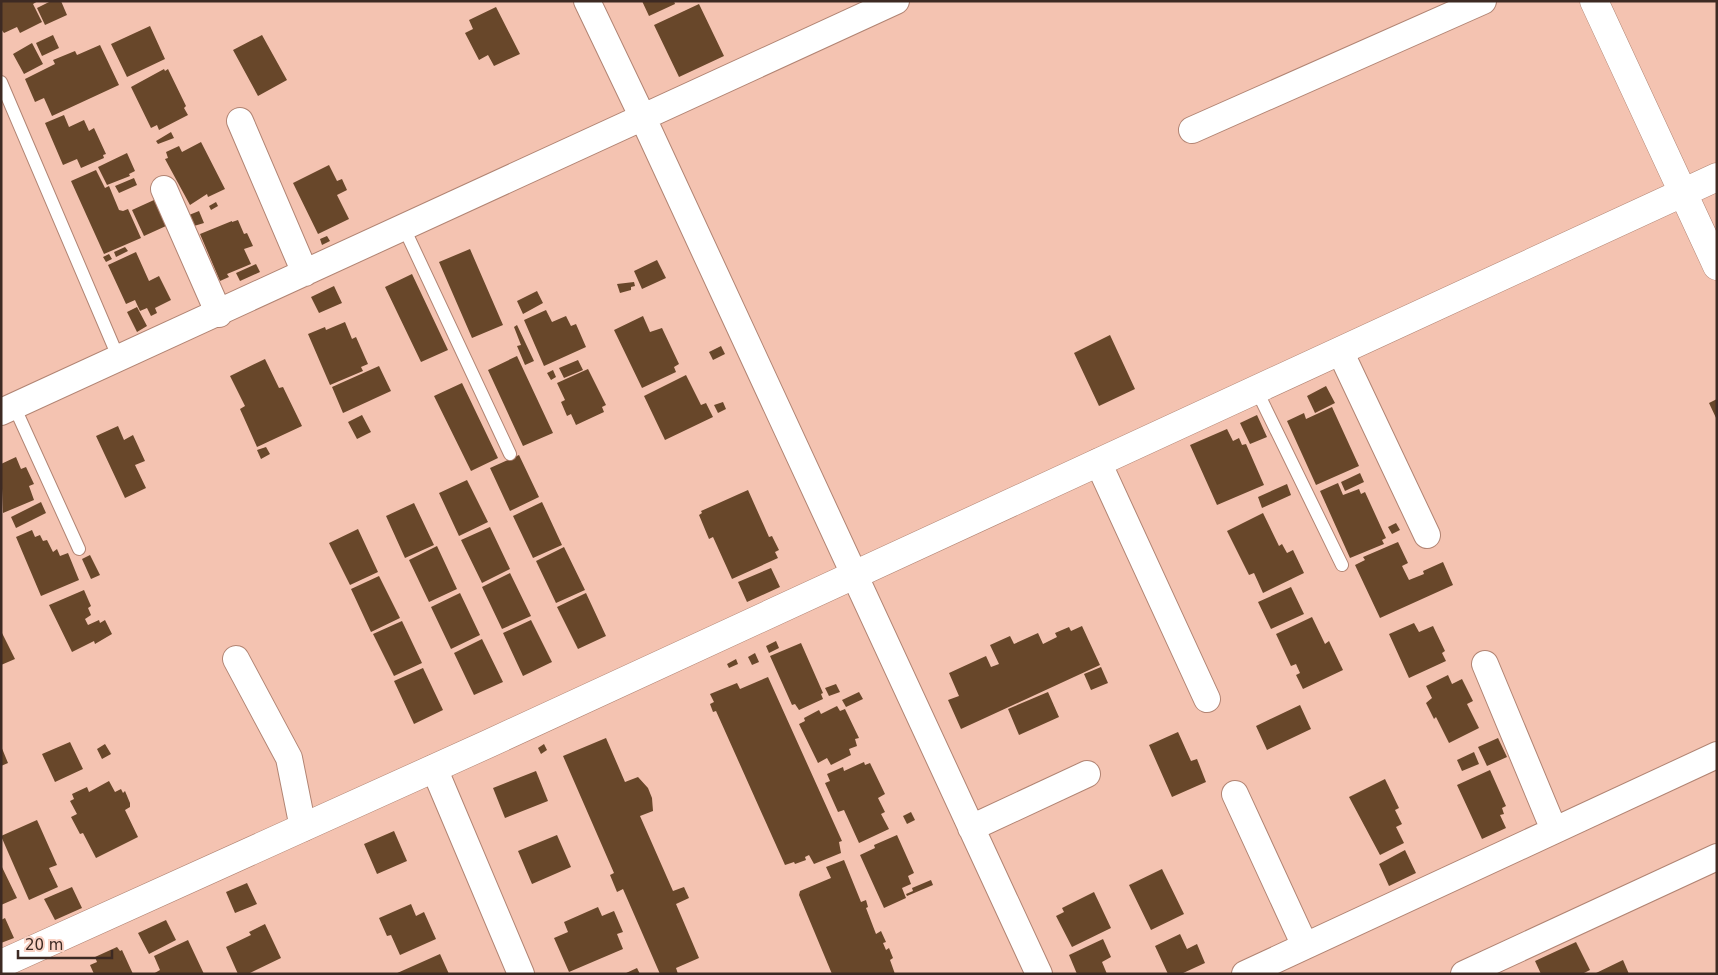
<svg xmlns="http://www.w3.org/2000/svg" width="1718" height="975" viewBox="0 0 1718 975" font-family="'DejaVu Sans',sans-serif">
<rect width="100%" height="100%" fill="#f4c3b1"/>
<!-- building -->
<path fill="#68472a" d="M1,1H38L33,4L42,22L20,33L17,27L4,33L1,29Z
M51,1H61L67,15L45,25L37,8Z
M642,1H674L675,4L649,16Z
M699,4L724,56L679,77L654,25Z
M496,7L520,54L494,66L488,55L479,60L465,33L473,29L469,20Z
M150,26L165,59L127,77L111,44Z
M53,35L59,48L42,56L36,43Z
M262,35L287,80L258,96L233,50Z
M32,43L43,64L24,74L13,54Z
M100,45L119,85L52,116L44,98L35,102L25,79L55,64L53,60L75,51L77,55Z
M164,69L165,71L168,69L186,106L184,108L188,115L159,130L157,125L151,128L131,87Z
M64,115L69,127L84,120L89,131L94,128L106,154L103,155L104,158L81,168L77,159L63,165L45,123Z
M171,132L174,138L158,144L156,141Z
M201,142L225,189L208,197L207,194L190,205L165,159L168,158L166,152L179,146L182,152Z
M127,153L135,171L129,174L130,176L107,185L98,167Z
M329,165L337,181L342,179L347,190L337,195L349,219L318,234L293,183Z
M96,170L105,188L109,186L119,210L123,211L128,209L141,238L104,254L71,181Z
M134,178L137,185L119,193L115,186Z
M154,200L166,226L144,236L132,210Z
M216,202L218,206L211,210L209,206Z
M199,211L204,223L194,226L189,215Z
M238,220L244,234L247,233L253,246L244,249L251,264L227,274L229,277L220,281L200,234L232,221V222Z
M327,236L330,241L322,245L320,239Z
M125,247L128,251L116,257L114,252Z
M470,249L503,325L472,338L439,262Z
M136,252L149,281L159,276L171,300L155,308L157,313L151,316L147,308L140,311L135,300L126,304L108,265Z
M109,254L112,259L106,262L103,257Z
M657,260L666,278L642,289L634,271Z
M256,264L260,272L240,281L236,273Z
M412,274L448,350L421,362L385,287Z
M634,282L635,286L631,287V290L620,293L617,284Z
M334,286L342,303L319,313L311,297Z
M537,291L543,303L523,314L517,301Z
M137,307L147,326L137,332L127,312Z
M546,310L552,322L566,316L571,326L576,324L586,347L544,366L524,320Z
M643,316L650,332L662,328L679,364L674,367L676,372L642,388L614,330Z
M345,322L352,339L356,337L368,364L361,367L363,371L330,385L308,334L325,327L326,330Z
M517,325L534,361L525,365L517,346L521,345L514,327Z
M1110,335L1135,389L1099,406L1074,353Z
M721,346L725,354L713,360L709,352Z
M517,356L553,433L523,446L488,370Z
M265,359L279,388L283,387L302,426L257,447L240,409L245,406L230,376Z
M578,360L583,370L564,378L559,368Z
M379,366L391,391L343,413L332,387Z
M588,369L606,405L602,407L604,412L576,425L571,414L567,416L561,402L565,400L557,383Z
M553,370L556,377L551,380L547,373Z
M686,375L701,405L706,403L713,417L665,440L644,396Z
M462,383L498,458L471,471L434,396Z
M1326,386L1335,403L1315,413L1307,396Z
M1717,399V420L1709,403Z
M723,402L726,409L718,413L714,405Z
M1332,407L1359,466L1316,485L1287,421L1304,413L1306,419Z
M362,415L371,432L357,439L348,422Z
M1257,415L1267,437L1250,444L1240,423Z
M118,426L124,440L133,435L145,461L135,465L146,488L125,498L96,436Z
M1227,429L1233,441L1239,438L1242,445L1246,444L1264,485L1217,505L1190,445Z
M266,447L270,454L261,459L257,450Z
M519,455L539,497L510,511L490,468Z
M16,457L21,469L26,467L34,484L29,486L34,500L3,513L1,464Z
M1360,473L1364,482L1345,491L1341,482Z
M467,480L488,522L459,536L439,493Z
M1338,483L1343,495L1359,489L1361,494L1365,492L1386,538L1382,540L1384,544L1350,558L1320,491Z
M1287,484L1291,495L1262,508L1258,497Z
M748,490L769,537L772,536L779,550L775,552L778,558L732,579L713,537L709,539L699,515L702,513L701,511Z
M41,502L46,513L16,528L11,517Z
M542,502L562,545L533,558L513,516Z
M414,503L434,545L405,558L386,516Z
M1263,513L1279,546L1282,544L1287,553L1293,550L1304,573L1263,593L1254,573L1249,575L1227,531Z
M1396,523L1400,530L1392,534L1388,527Z
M490,527L510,569L482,583L461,540Z
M358,529L378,572L350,585L329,543Z
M32,530L35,537L40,535L43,541L47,540L53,552L57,549L60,556L68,553L79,580L41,596L16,537Z
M1398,542L1408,563L1402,566L1409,580L1424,574L1423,571L1443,562L1453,585L1380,618L1355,565L1365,560L1363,557Z
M437,546L457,589L429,602L409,560Z
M564,547L585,590L556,603L536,561Z
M90,555L100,575L91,579L82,559Z
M771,568L780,587L747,602L738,582Z
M510,573L531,616L502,629L482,587Z
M379,576L400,618L371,632L351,589Z
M1291,587L1304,614L1271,629L1258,602Z
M84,590L91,606L88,608L91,615L85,619L88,625L99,620L100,623L105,620L112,634L95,644L94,641L72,652L49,605Z
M460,593L480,635L451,649L431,607Z
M586,593L606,636L578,649L557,607Z
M1312,617L1325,644L1329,641L1343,670L1303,689L1296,675L1300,673L1296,664L1291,666L1276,634Z
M531,620L552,662L523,676L503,633Z
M402,621L422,663L394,676L373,634Z
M1414,623L1419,632L1433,626L1445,651L1442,653L1446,661L1409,678L1389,634Z
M1082,626L1100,665L961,729L948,700L959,696L949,673L986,656L991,667L999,664L990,645L1010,636L1014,644L1038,633L1043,644L1057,637L1055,633L1069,627L1071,631Z
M1,631L15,659L1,665Z
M482,639L503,682L474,695L454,653Z
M776,641L779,648L769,653L766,646Z
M801,643L823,693L821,694L823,699L799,710L795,704L792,705L770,656Z
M755,653L759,662L752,665L748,657Z
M736,659L738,664L729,668L727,664Z
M1101,667L1108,683L1091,690L1084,674Z
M423,668L443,710L414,724L394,681Z
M1448,675L1452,684L1462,679L1473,701L1467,704L1479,728L1449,743L1436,717L1434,719L1426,703L1432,698L1426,686Z
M768,677L842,841L839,842L841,853L814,864L809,855L805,857L806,860L795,864L794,862L785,865L716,711L713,712L710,704L714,702L710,694L737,683L740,689Z
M836,684L840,692L829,696L825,688Z
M859,692L863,699L846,707L842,700Z
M1048,692L1059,717L1019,735L1008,709Z
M1300,705L1311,729L1267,750L1256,726Z
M837,706L840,711L845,709L859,738L855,739L857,746L849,749L851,755L831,765L827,758L818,763L799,724L805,721L804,718L819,710L821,714Z
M1178,732L1191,761L1197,759L1206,782L1172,797L1149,745Z
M606,738L625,782L638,777L648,788L652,798L653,811L640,816L673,891L684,887L689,898L676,904L699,958L676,968L678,974H660L623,889L617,892L610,875L614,873L563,756Z
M1498,738L1507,757L1487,766L1478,747Z
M70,742L83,769L55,782L42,754Z
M105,744L111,754L102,759L97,749Z
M544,744L547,750L541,754L538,748Z
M1,746L8,763L1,766Z
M1474,752L1479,764L1462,771L1457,760Z
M864,762L865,765L870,763L885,794L878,798L885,812L881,814L889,829L859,843L844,810L838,812L825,783L830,781L827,774L843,767L844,771Z
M1490,770L1506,806L1502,808L1504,814L1500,815L1506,828L1482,839L1457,785Z
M536,771L548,801L505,818L493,788Z
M1385,779L1399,808L1395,810L1402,824L1396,827L1404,843L1380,855L1349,797Z
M109,781L115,792L121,789L123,793L125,791L130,803V807L125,810L138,837L96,858L83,833L80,834L71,817L77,814L70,801L74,799L72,794L87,787L89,792Z
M911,812L915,820L907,824L903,816Z
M37,820L57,865L49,868L58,887L29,900L1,836Z
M394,831L407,861L377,874L364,844Z
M557,835L571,867L532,884L518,851Z
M897,835L914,873L908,876L911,884L902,888L906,898L884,908L860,855L875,848L874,845Z
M1405,850L1416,873L1389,886L1379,864Z
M844,860L861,902L866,900L868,907L866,908L876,934L881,931L886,942L883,943L886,950L889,948L893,958L890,960L895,974H832L799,895L800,891L831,878L826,867Z
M1,865L17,898L1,905Z
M1162,869L1184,914L1151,930L1129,885Z
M931,880L933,885L907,896L906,894L913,891L912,888Z
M247,883L257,904L235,913L226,892Z
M72,887L82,908L55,920L44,899Z
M1094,892L1111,928L1072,947L1056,916L1064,912L1062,908Z
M411,904L416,916L424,912L436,939L400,955L391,935L387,936L379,918Z
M598,907L602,916L614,911L623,932L617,934L623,949L569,972L554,938L568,932L564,922Z
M5,918L14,938L1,943V920Z
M166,920L176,940L149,954L138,933Z
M265,924L281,958L248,974H238L226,947L251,935L249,932Z
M1180,934L1187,949L1197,944L1205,963L1181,974H1168L1155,946Z
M1103,939L1111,957L1102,962L1107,974H1077L1069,955Z
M188,940L204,974H153L160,970L154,956Z
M1576,942L1590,970L1582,974H1541L1535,961Z
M117,947L120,951L122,950L133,974H94L90,965L97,962L95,957Z
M440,954L449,974H395Z
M1623,960L1629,974H1594Z
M637,968L640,974H624Z"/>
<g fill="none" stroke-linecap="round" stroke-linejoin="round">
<!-- service casing -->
<g stroke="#b18473" stroke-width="14">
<path id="service" d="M1,82L119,359
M404,228L510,454
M1256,389L1342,565
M14,406L79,549"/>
</g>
<!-- minor casing -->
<g stroke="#b18473" stroke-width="28">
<path id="minor" d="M587,1L643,118L1039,974
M240,121L305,273
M1192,130L1483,1
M164,189L219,314
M1340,351L1427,535
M1,412L896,1
M1098,462L1207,699
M236,659L289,758L303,828
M1485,664L1554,830
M434,768L521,974
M1235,794L1305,946
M971,828L1087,774
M1245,974L1717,755
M1464,974L1717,857"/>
</g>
<!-- tertiary casing -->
<g stroke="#b18473" stroke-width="29">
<path id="tertiary" d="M1594,1L1717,266
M1,964L490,743L1717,177"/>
</g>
<!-- service -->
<use href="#service" stroke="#fff" stroke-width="12"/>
<!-- minor -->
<use href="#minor" stroke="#fff" stroke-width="26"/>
<!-- tertiary -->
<use href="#tertiary" stroke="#fff" stroke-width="28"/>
</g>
<!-- border -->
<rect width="1718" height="975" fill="none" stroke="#3d2a23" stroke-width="5"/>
<!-- scale -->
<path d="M18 950v8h94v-8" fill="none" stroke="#3d2a23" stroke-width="2.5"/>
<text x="25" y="950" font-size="15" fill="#3d2a23" stroke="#fad2c4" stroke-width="4" paint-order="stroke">20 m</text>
</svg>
